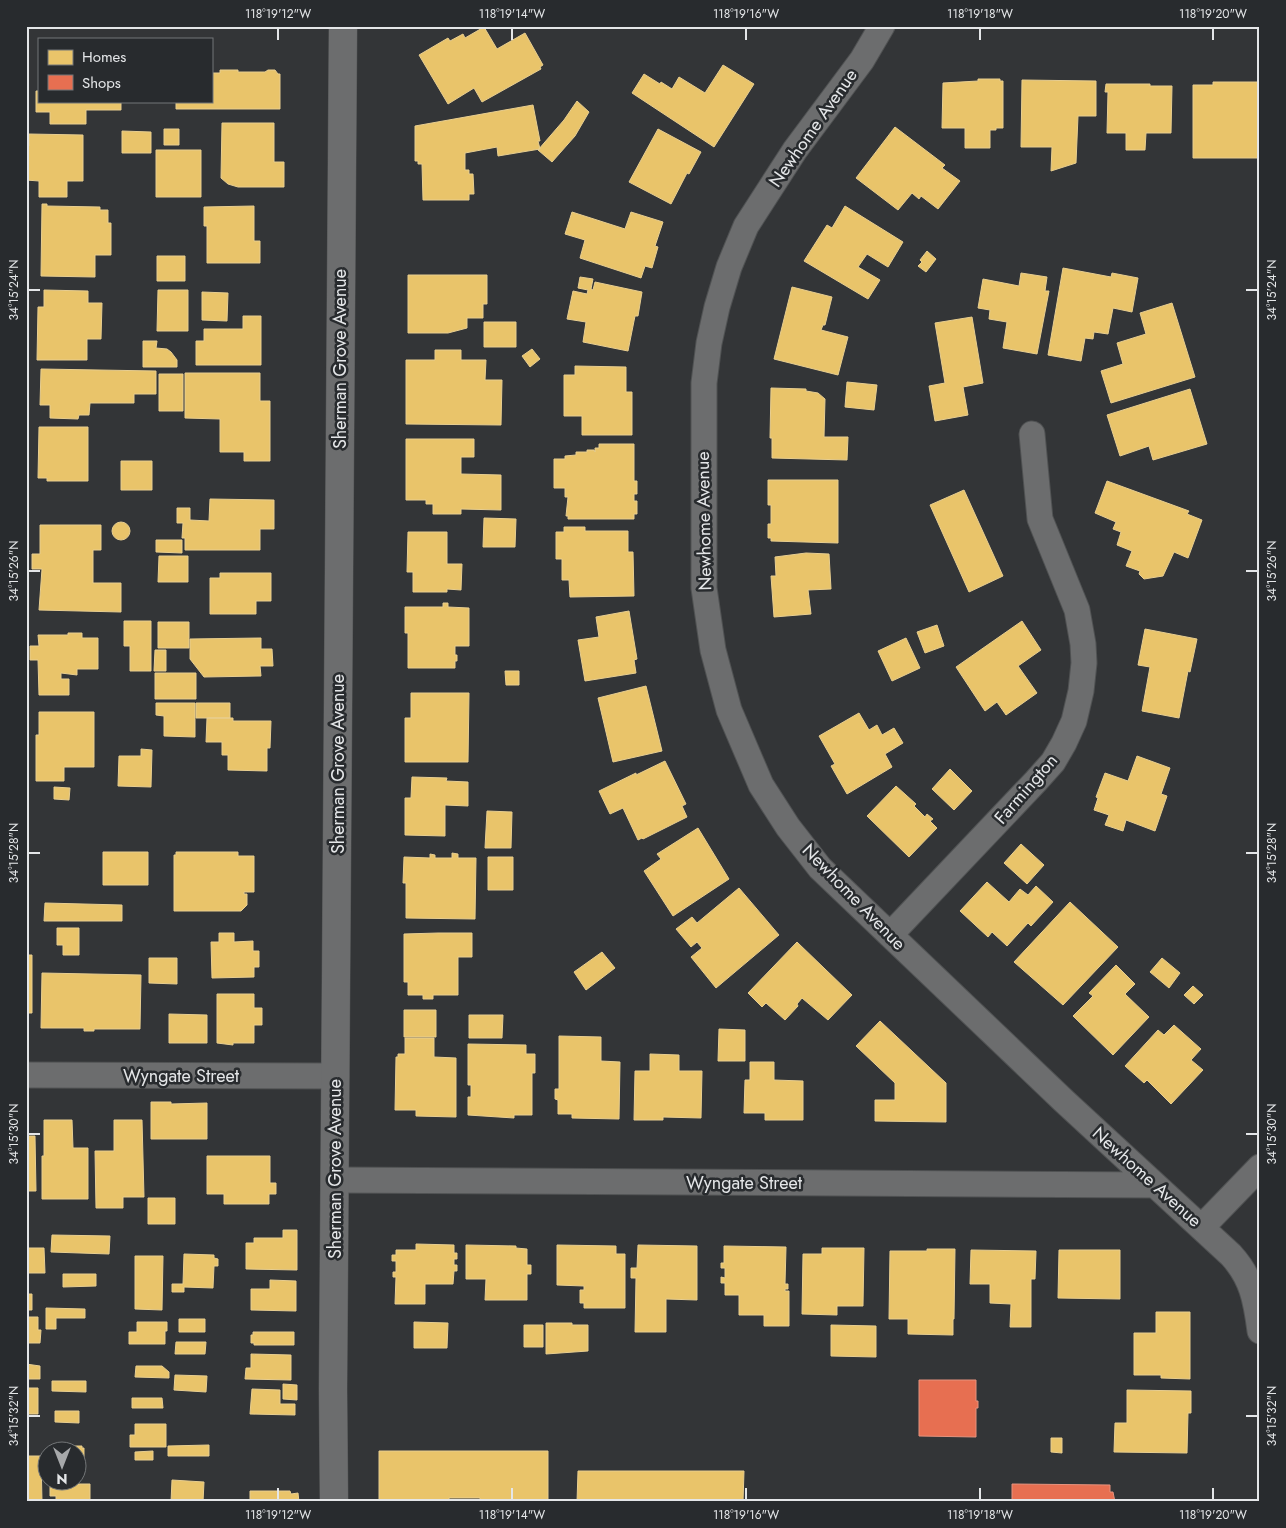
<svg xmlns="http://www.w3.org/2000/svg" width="1286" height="1528" viewBox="0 0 1286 1528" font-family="Jost,sans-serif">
<rect width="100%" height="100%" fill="#333537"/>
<!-- homes -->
<path fill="#e9c46a" stroke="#e8ce90" d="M484,27L497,49L525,33L543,65L540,67L541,69L482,102L474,88L448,104L419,55L448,38L450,41L463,34L465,38Z
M723,65L754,84L714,147L632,93L644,74L660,84L661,82L672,89L679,77L705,93Z
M220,70H238V72H265L268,70H275L278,74H280V109H176V101H211V73H220Z
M978,79H1000V81H1003V128H996V130H990V148H965V128H942L943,83L978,81Z
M1022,80L1096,81V116H1078L1076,163L1051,171L1052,147H1021Z
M1213,82H1260V158H1193V85H1213Z
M1106,84H1150V86H1172L1171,133H1146L1145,150H1126V133H1107L1108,92H1105Z
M36,91H39V101H121V110H86V124H50V112H36Z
M577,101L589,112L575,136L552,162L538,150L564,120Z
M533,105L540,141H538L540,149L498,156L497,147L465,153V170H469V174H473L474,194H469V200H423L422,164H418V161H415V126Z
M222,123H274V162H284V187H238L228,184L221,178Z
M895,127L945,165L942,168L960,181L938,209L921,196L919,199L912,193L898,210L856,178Z
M164,129H179V145H164Z
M658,129L701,152L689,174L687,173L671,204L629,182Z
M122,131L151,132V153H122Z
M29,134L83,135V181H67V197H39V181L26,180V146H29Z
M156,150H201V197H156Z
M42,204H47V206L100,207V210H108V223H111V255H95V277L41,276Z
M254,206V241H260V263H207V226H204V207Z
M845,206L903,242L888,267L867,254L858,267L880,280L868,299L804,261L827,225L832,228Z
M572,212L625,229L631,212L663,222L655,246L658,247L652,268L645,266L641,278L580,258L585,240L565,234Z
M927,251L936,259L926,272L918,266L922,262L920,260Z
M157,256H185V281H157Z
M1063,268L1111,277L1112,273L1138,278L1132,312L1113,308L1108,334L1094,332L1093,339L1085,338L1081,361L1048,355Z
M1021,273L1047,277L1045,291H1049L1037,354L1003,348L1007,322L989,319L990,310L978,308L983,279L1019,286Z
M408,275H487V304H483V318H467V328L448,333H408Z
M580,277L593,279L591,289L593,290L595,282L642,292L638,316H635L628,351L583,342L586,322L567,319L573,291L587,294L588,290L578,288Z
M792,287L832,297L825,325H823L821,330L848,337L838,375L774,359Z
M44,290L88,291V303H102L101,339H87V360H37L38,307H44Z
M158,290H188V331H157Z
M202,292L228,293L227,321L202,320Z
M1172,303L1195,377L1111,403L1101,371L1123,364L1117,343L1146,334L1140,313Z
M243,316H261V365H196V341H204V329H243Z
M972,317L983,383L963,387L968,415L935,421L929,386L945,383L935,323Z
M484,322H516V347H484Z
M143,341H157L156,348L167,349L171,352L177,360V367H143Z
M532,349L540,359L530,367L522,356Z
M435,350H461V360H486L485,380H502L501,425L406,424V360H435Z
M575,366L626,367V392H632V435H582V416H564V375H575Z
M41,369L156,371V394H134V403H90L89,415H79L78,419L50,418V405H40Z
M185,373H260V401H270V461H244V452H220V419L185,418Z
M159,374H183V411H159Z
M847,382L877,385L874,410L845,407Z
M771,388L806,389V391L818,393L825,399L824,437H848L847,460L772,458V438H770Z
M1190,389L1207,444L1153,460L1149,446L1120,456L1107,415Z
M39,427H88V481H47V478H38Z
M406,439H474V457H461V474L501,475V510L461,509V514H433V504H426V500H406Z
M599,444H634V481H637V494H634V501H637V514H634V519H568V516H566L568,497H565V488H554V459H565V456L576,455V452H587V450H594L595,452V448H599Z
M121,461H152V490H121Z
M768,480H838V543L771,541V538H768V524H771V505H768Z
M1107,481L1189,511L1187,514L1202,520L1188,558L1174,552L1163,576L1144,579L1139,574L1140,571L1126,566L1132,551L1117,545L1121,532L1113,529L1116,522L1095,513Z
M964,490L1003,576L969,592L930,505Z
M210,499L274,500V529H260V550H185V538H182L183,523H177V508H190V520L209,521Z
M484,518L516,519L515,547H483Z
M112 531a9 9 0 1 1 18 0a9 9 0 1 1-18 0Z
M40,525H101V550H93V583H121V612L39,610L42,569H32V554H40Z
M564,527H585V531H628V552H633L634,596L570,597L569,580H562V559H556V532H564Z
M408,532H447V564H462L461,590L447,589V592H413V572H407Z
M156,540H182V553L156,552Z
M806,553L829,554L831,589L808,590L811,614L774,617L771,576H776L775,557Z
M159,556H188V582H158Z
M220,573H271V601H256V614H210V578H220Z
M443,603H448V607L469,608V646H455V655H457V661H455V668H408V633H405V607H443Z
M629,611L637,659L634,660L636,673L585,681L578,640L599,637L596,617Z
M124,621H151V671H130V646H124Z
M1022,621L1041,650L1018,666L1037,693L1006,715L997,702L985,711L956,667Z
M158,622H189V648H158Z
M937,625L944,646L925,653L917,632Z
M1145,629L1197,639L1190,672L1188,671L1179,718L1142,711L1150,667L1138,665Z
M68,633H82V638H98V669H77V675L61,673V679H69V695H39L38,660H30V646H39L38,635H68Z
M261,638V649H272L273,666H260L261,676L204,677L190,659V639Z
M906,638L920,668L892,681L878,651Z
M155,650H166V671H154Z
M505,671H519V685H506Z
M155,673H196V699H155Z
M646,686L662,751L613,762L598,698Z
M411,693H469L468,762H405V718H411Z
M156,703H195V737L164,736V716L156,715Z
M196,703H230V718H196Z
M39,712H94V767H64V781H36V735H39Z
M859,713L869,730L877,725L882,735L894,728L903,743L885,754L892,767L847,794L831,766L835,764L819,736Z
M207,718H233V721H271L270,748H267V771L228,770V755H222V742H206Z
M141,749L152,750L151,787L118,786L119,756H141Z
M1137,756L1170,768L1161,794L1167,796L1155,831L1126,820L1123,831L1105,825L1109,815L1094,810L1098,798L1096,797L1105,773L1128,781Z
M665,761L686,804L682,806L687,817L643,839L642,838L638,840L623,808L610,814L599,791L636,773V775Z
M950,769L972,791L954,810L932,789Z
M412,777L447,778L446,781L468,782V806L445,805V836L405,835V798H411Z
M896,786L916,804L914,806L925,817L927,814L933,819L930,821L937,828L909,857L867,816Z
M54,787L70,788L69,800L54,799Z
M487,811L512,812L511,848H485Z
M698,828L729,879L673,916L644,871L661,859L657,854Z
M1021,844L1044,865L1027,884L1004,863Z
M103,852H148V885H103Z
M176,852H238V856H254V892H244V894H247V905L241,911H174V855H176Z
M452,853L458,854V858H476L475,919L406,918V883H403L404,857L430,858V854L435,855V858H452Z
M488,857H513V890H488Z
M987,882L1009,902L1020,889L1028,895L1036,886L1053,902L1031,926L1028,923L1007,946L992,932L988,937L960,911Z
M739,888L779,935L716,988L691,957L702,948L697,942L691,947L676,929L692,917L697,923Z
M1070,902L1118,947L1063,1005L1014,962Z
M45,903L122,905V921H44Z
M57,928H79V955H63V945H57Z
M219,933H234V942L253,941V951H259V967H254V977L212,978L211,942H219Z
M438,933H472V957H458V995H433V999H423V995H408V982H404V934Z
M797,942L852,995L828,1020L802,998L797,1004L798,1006L785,1020L766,1003L762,1007L748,993Z
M602,952L615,968L586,990L574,972Z
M26,955H32V1013H26Z
M149,958H177V984L149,983Z
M1162,958L1180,973L1169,988L1150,972Z
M1116,965L1135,984L1125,994L1149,1017L1113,1055L1073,1016L1093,996L1089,993Z
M42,973L141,975L140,1029H94V1031H84V1028H41Z
M1193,986L1203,995L1194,1004L1184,995Z
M217,994H254V1008H262V1025H254V1043H233V1045L217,1043Z
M404,1010H436V1037H404Z
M169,1014L207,1015V1043H169Z
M469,1015H503L502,1038H469Z
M880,1021L946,1083V1122L875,1121V1100H895V1083L856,1046Z
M1174,1025L1201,1049L1191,1060L1203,1070L1171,1104L1147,1080L1144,1083L1125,1066L1158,1030L1164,1035Z
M719,1029L745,1030V1061H718Z
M559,1036L601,1037V1061L620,1062L619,1119L572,1118V1114H558V1100L555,1099V1089H559Z
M405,1038H434V1057L456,1058V1117L416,1116V1110H395L396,1057H398V1054H405Z
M468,1044L526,1045V1054H535V1073H532V1115H514V1118L468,1115V1097H471V1085H468Z
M650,1054L679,1055V1071H702L701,1118L663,1117V1120H634L635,1071H650Z
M750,1062H774V1080L803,1081V1120H765V1113H744L745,1080H750Z
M151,1102H171V1104L207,1103V1139H151Z
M44,1120H72L73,1148H88V1199H42V1156H44Z
M114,1120H142L144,1197H123V1208H96L95,1151H114Z
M26,1136H35L36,1191H26Z
M207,1156H270V1183H276V1194H269V1204H224V1194H207Z
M148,1198H175V1224H148Z
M283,1230H297V1270L246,1269V1243H254V1238H283Z
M52,1235L110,1236L109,1254L51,1252Z
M416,1244L454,1245V1253H457V1259H454V1265H457V1271H454L453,1284H425V1304H395L396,1277H393V1272H396V1261H392V1255H396V1250H416Z
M466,1245L516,1246V1248L527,1249V1265H531V1274H527V1300H485L486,1279H466Z
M557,1245L616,1246V1254H625V1308H584V1303H580V1290H584V1286L557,1285Z
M638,1245L697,1246V1300L666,1299V1332H635L636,1278H631V1268H637Z
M724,1246L786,1247L785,1284H788V1289H785V1291H789V1326H764V1315H739V1295H725V1283H721V1277L725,1278V1268H721V1263H724Z
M26,1248H44L45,1273H26Z
M822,1248H864L863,1306H837V1315L802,1314L803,1254H822Z
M927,1249H955L954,1319H953V1335L908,1334V1319H889L890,1251H927Z
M971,1250L1036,1251L1035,1279H1031V1327H1010L1011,1304L990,1303V1284H970Z
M1059,1250H1120V1299L1058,1298Z
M184,1254L214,1255V1258L218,1259V1266H214L213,1288L184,1287V1292H172V1284H183Z
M135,1256H163L162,1310L135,1309Z
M63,1274H96V1286L63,1287Z
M270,1280L296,1281V1311L251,1310V1289H270Z
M26,1294H32V1310H26Z
M46,1308L85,1309V1318H56V1329H46Z
M1156,1312H1190V1379L1161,1378V1375H1134V1333H1156Z
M26,1317H38V1330H41L40,1343H26Z
M179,1319H205V1332H179Z
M137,1322H167V1331H165V1344H129V1332H137Z
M414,1322L448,1323L447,1348H414Z
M546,1323H572V1325H588V1351L546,1354Z
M524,1325H543V1347H524Z
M831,1325L876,1326V1357L831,1356Z
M253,1332H294V1345H254V1343H251V1335H253Z
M176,1342H206L205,1354H175Z
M251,1354L291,1355V1380L245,1379L246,1368H251Z
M26,1364L40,1366V1379H26Z
M136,1366H162L169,1372V1378L135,1377Z
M175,1375L207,1376L206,1392L174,1390Z
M52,1381H86V1392L52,1391Z
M283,1384L297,1385V1400L283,1399Z
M26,1388H38V1414H26Z
M252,1389L280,1390V1404H295V1415L250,1414Z
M1127,1390L1191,1391V1413H1188L1187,1453L1114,1452L1115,1423H1127Z
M132,1398H162L163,1408H132Z
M55,1411H79V1423L55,1422Z
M135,1424H166V1447H130V1435H135Z
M1051,1438H1062V1453L1051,1452Z
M209,1445V1456H168V1446Z
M64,1446H69V1448H73V1446H82V1448H84V1460H78V1450H57V1448H64Z
M153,1451V1460H135V1452Z
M379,1451H548V1502H480V1498H449V1502H379Z
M26,1456H41L42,1502H26Z
M578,1471H744L743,1502H577Z
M172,1480L204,1482L203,1502H171Z
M50,1484H90V1502H56V1496H50Z
M250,1491H290L291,1494L298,1493L299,1502H250Z"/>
<!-- shops -->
<path fill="#e76f51" stroke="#e6937e" d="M919,1380H976V1401H978V1408H976V1437L919,1436Z
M1012,1484L1110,1485V1492H1113L1115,1502H1012Z"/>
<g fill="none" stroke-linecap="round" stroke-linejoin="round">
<!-- minor casing -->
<g stroke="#505253" stroke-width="27">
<path id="minor" d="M882,26L862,60L795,150L746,226L729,267L717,307L709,343L704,383V588L713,650L729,710L761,785L788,827L820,868L1064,1101L1231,1255C1252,1278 1256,1300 1260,1331
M890,935L1036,781L1053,762L1064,743L1074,721L1081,691L1084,663L1083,644L1077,610L1040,519L1032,434
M26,1075L336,1076
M335,1180L1153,1185
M1202,1227L1260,1167"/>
</g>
<!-- tertiary casing -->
<g stroke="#505253" stroke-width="29">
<path id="tertiary" d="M334,1502L333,1390L343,26"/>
</g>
<!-- minor -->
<use href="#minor" stroke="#6c6d6e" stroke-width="25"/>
<!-- tertiary -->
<use href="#tertiary" stroke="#6c6d6e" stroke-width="28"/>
</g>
<!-- ticks -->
<path fill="none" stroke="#e4e6e8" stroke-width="2" d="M278,28V40M512,28V40M746,28V40M980,28V40M1213,28V40M28,290H40M1246,290H1258M28,571H40M1246,571H1258M28,853H40M1246,853H1258M28,1134H40M1246,1134H1258M28,1416H40M1246,1416H1258M278,1488V1500M512,1488V1500M746,1488V1500M980,1488V1500M1213,1488V1500"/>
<g text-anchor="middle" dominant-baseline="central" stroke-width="5" stroke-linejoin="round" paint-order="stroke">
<!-- street labels -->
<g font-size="18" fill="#e4e6e8" stroke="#282b2e">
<text transform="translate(813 128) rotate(-55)">Newhome Avenue</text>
<text transform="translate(340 359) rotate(-90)">Sherman Grove Avenue</text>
<text transform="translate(704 521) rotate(-91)">Newhome Avenue</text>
<text transform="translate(338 764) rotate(-90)">Sherman Grove Avenue</text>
<text transform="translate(1026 789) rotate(-49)">Farmington</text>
<text transform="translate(854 897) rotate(46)">Newhome Avenue</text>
<text x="181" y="1076">Wyngate Street</text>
<text transform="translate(335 1169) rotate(-90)">Sherman Grove Avenue</text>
<text transform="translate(1147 1177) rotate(42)">Newhome Avenue</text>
<text x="744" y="1183">Wyngate Street</text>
</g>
</g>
<!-- border -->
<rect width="1286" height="1528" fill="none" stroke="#282b2e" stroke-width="55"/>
<!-- legend -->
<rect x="38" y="38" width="175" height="65" fill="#282b2e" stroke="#737678"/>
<rect x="48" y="50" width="25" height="15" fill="#e9c46a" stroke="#737678"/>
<text x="82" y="62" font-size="15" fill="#e4e6e8">Homes</text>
<rect x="48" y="75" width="25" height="15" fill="#e76f51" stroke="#737678"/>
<text x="82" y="88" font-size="15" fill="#e4e6e8">Shops</text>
<!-- north arrow -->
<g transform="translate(62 1466) rotate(180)"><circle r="24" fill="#282b2e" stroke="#737678"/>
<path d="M0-4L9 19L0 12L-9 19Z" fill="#a6a8aa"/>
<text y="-8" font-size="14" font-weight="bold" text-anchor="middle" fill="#e4e6e8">N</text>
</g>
<rect x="28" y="28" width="1230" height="1472" fill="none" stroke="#e4e6e8" stroke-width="2"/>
<g font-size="12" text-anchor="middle" fill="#e4e6e8">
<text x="278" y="18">118°19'12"W</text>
<text x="512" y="18">118°19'14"W</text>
<text x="746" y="18">118°19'16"W</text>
<text x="980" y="18">118°19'18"W</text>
<text x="1213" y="18">118°19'20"W</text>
<text transform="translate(1272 290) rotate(-90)" y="4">34°15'24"N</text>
<text transform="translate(14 290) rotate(-90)" y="4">34°15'24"N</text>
<text transform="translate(1272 571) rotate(-90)" y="4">34°15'26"N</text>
<text transform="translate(14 571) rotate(-90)" y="4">34°15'26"N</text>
<text transform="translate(1272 853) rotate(-90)" y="4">34°15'28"N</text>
<text transform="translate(14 853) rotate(-90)" y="4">34°15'28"N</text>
<text transform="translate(1272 1134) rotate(-90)" y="4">34°15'30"N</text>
<text transform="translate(14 1134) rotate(-90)" y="4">34°15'30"N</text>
<text transform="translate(1272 1416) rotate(-90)" y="4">34°15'32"N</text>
<text transform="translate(14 1416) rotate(-90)" y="4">34°15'32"N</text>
<text x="278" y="1519">118°19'12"W</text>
<text x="512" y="1519">118°19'14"W</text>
<text x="746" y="1519">118°19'16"W</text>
<text x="980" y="1519">118°19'18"W</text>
<text x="1213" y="1519">118°19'20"W</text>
</g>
</svg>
